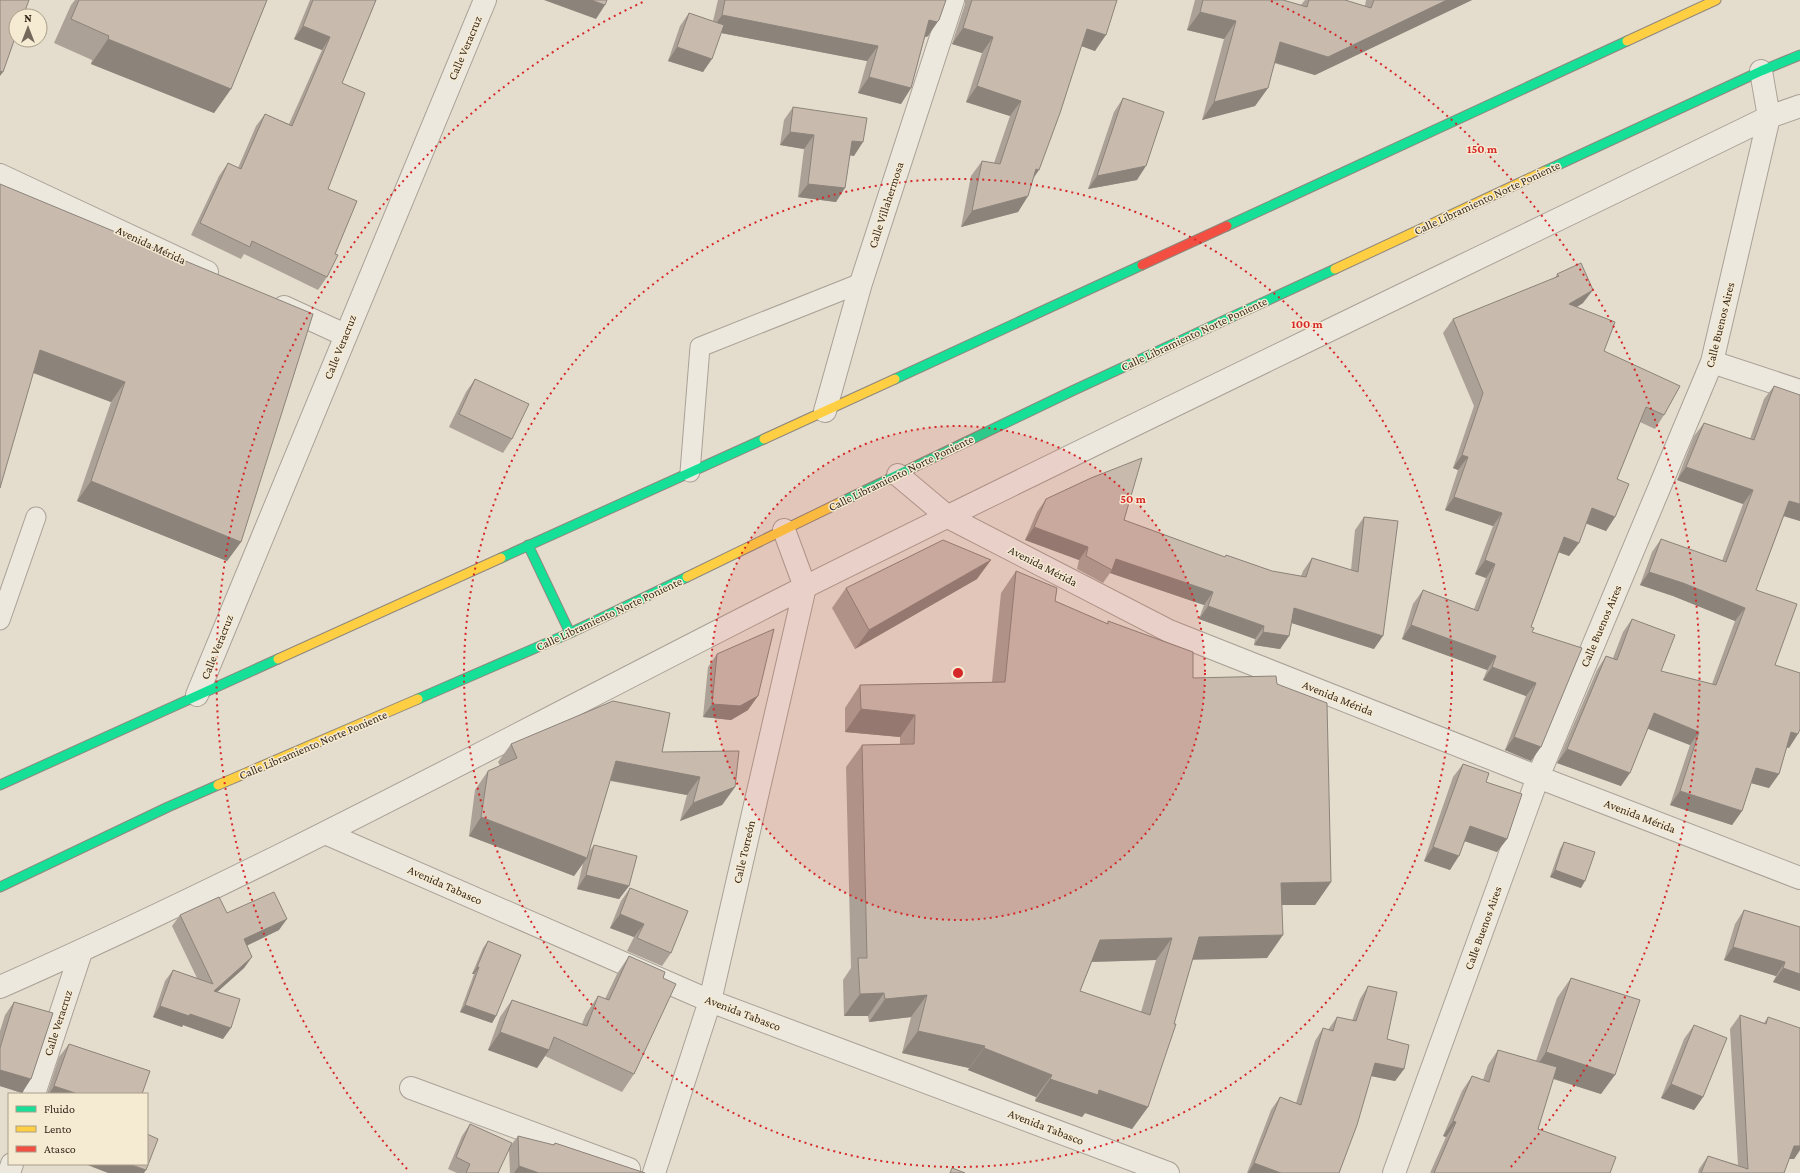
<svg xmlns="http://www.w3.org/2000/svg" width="1800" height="1173" viewBox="0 0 1800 1173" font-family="'Crimson Pro',serif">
<rect width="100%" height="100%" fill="#e4dccd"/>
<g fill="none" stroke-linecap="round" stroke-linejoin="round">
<!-- lane casing -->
<g stroke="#a9a196" stroke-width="21">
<path id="lane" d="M690,472L700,347L861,283
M0,620L36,517"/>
</g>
<!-- street casing -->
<g stroke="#a9a196" stroke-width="24">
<path id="street" d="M0,175L207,272
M284,307L345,335
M1712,362L1800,391
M825,411L861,283L953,0
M898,475L948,517L1169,631L1538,777L1800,878
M197,695L485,0
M325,833L710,1001L1168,1173
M0,987C275,866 539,721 807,586C1126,427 1449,273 1769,117L1800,106
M411,1088L629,1169
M34,1094L81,952
M9,1173L12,1164
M654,1173L710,1001L805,587L784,530
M1394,1173L1538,777L1712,362L1769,117L1761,71"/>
</g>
<!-- fast casing -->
<g stroke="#8e877d" stroke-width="11">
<path id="fast" d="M1545,171L1761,71L1800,55
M1227,226L1627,41
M895,379L1142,265
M839,503L1072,391L1335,269
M528,545L570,633
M501,558L764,439
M418,699L570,633L687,577
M0,785L278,659
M0,887L168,807L218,785"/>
</g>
<!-- slow casing -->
<g stroke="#8e877d" stroke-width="11">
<path id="slow" d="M1627,41L1716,0
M1335,269L1545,171
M764,439L895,379
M687,577L839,503
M278,659L501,558
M218,785L418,699"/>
</g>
<!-- jam casing -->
<g stroke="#8e877d" stroke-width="11">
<path id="jam" d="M1142,265L1227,226"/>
</g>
<!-- lane -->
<use href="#lane" stroke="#ece8de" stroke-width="19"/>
<!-- street -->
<use href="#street" stroke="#ece8de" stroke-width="22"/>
<!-- fast -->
<use href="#fast" stroke="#16e098" stroke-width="9"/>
<!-- slow -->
<use href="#slow" stroke="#ffcf43" stroke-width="9"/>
<!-- jam -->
<use href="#jam" stroke="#f24e42" stroke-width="9"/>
</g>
<!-- wall -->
<path fill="#aca196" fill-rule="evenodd" d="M75,0H267L231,89L214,113L91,64L92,60L54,43L71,5Z
M310,0H376L342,83L328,189L335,254L327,277L318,290L244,254L241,259L191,235L219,176L228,163L238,168L256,126L265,114L289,124L322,50L294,39Z
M718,0H946L928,36L926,37H925L911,88L901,104L858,93L867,61L721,33L703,72L668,61L680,26L689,13L713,21Z
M965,0H1117L1095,51L1081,46L1033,179L1028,196L1018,212L961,227L971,176L982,161L994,163L1010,116L966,102L982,53L952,44L965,4Z
M1195,0H1283L1301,5L1305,0H1345L1365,6L1366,0H1472L1315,75L1274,63L1268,88L1255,106L1202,120L1224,39L1187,30Z
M1123,98L1137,180L1088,189L1114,112Z
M793,107L854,156L850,155L836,202L798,197L804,149L780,145L784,120Z
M0,184L241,542L227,561L77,501L111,402L33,373Z
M1557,274L1583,303L1577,307L1604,351L1664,415L1655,429L1640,422L1617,479L1615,517L1606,531L1586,523L1579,543L1569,556L1559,552L1531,627L1532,632L1582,648L1531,761L1505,750L1526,696L1483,680L1487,670L1402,639L1413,604L1423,590L1474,609L1486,578L1475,574L1493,526L1445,510L1458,470L1453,468L1474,406L1443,333L1453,319L1555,278Z
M475,379L512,439L503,453L449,427L466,392Z
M1774,386L1800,521L1784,516L1756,590L1775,665L1789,748L1787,747L1779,774L1769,788L1751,783L1742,811L1732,825L1670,805L1690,745L1648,729L1621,786L1557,763L1597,670L1606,656L1613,658L1623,632L1632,619L1661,671L1712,684L1735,621L1673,596L1640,585L1652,552L1661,539L1722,561L1743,504L1677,480L1694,436L1704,423L1750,439L1764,399Z
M1046,499L1124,520L1225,557L1226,555L1272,571L1301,576L1303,571L1312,558L1351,570L1355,530L1364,517L1374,649L1292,623L1289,636L1280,649L1254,645L1255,639L1199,619L1204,605L1110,573L1103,583L1077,569L1079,560L1025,540L1037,512Z
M1016,571L1055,601L1107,624L1108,621L1193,678L1277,684L1331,882L1315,905H1282L1267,958L1193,959L1148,1107L1132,1129L1085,1113L1082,1117L1035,1101L1036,1097L968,1070L969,1068L902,1053L911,1017L869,1022L868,1016H844L843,980L851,968L846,767L862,745L900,744V737L845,732V708L860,685L992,682L1001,593ZM1156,960L1141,1012L1080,991L1092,962Z
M977,579L855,649L832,608L846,588Z
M717,654L748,710L731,720L703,717L708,667Z
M511,744L662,752L735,787L722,805L680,821L687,795L610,781L588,853L594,845L629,886L619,899L577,889L583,863L574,876L469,836L475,790L488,771L500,766L498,762Z
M1463,764L1486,782L1507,839L1497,852L1465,841L1450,870L1424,861L1453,777Z
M1564,842L1581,888L1550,877L1560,849Z
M630,888L671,953L662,966L627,951L634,937L610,928L621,901Z
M1744,910L1800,927V991L1773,982L1776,976L1724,960L1735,924Z
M227,913L279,930L247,945L252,957L244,968L217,992L223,1039L183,1025L182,1027L153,1017L165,981L173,970L197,978L172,926L180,915Z
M488,941L496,1016L492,1023L460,1012L474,974H472L483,948Z
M629,956L663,978L634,1074L622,1092L545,1056L537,1068L488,1050L500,1017L512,1000L582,1024L586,1014L598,996L605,999L617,974Z
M1571,978L1601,1094L1553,1079L1538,1129L1610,1173H1430L1446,1137L1443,1136L1462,1091L1472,1076L1483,1080L1488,1065L1498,1050L1536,1061L1557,998Z
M1368,986L1387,1039L1404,1069L1395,1081L1371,1076L1339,1173H1247L1271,1110L1280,1097L1296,1103L1315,1041L1323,1028L1328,1030L1337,1017L1352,1021L1360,999Z
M14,1002L22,1093L0,1086V1031L5,1015Z
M1740,1015L1764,1023L1768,1017L1800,1079V1150L1794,1159H1789L1784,1173H1698L1699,1169L1708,1156L1738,1165L1730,1029Z
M1694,1025L1703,1097L1694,1110L1661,1098L1684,1039Z
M69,1044L142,1094H47L59,1057Z
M470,1124L511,1145L518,1136L553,1145L555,1143L645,1173H510L509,1149L498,1173H457L448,1169L462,1136Z"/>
<!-- shaded-wall -->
<path fill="#8c837a" d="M544,0H591L605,5L596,19Z
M1447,0H1472L1315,75L1267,60L1280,42Z
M1200,12L1236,21L1224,39L1187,30Z
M722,15L878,46L867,61L711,31Z
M929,20H939L928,36L926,37L918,35Z
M303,26L330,37L322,50L294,39Z
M963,28L993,37L982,53L952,44Z
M1087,29L1106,35L1095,51L1076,44Z
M108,39L231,89L214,113L91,64Z
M677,47L712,59L703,72L668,61Z
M0,71L3,72L0,76Z
M869,77L911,88L901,104L858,93Z
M977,86L1021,101L1010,116L966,102Z
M1268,88L1255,106L1202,120L1214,102Z
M790,132L814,135L804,149L780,145Z
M852,141L863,142L854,156L842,154Z
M1146,166L1137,180L1088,189L1097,176Z
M1036,169L1039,170L1028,186Z
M808,184L845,188L836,202L798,197Z
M1028,196L1018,212L961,227L972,211Z
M1593,290L1583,303L1560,317L1569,304Z
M40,350L125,382L111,402L26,370Z
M1462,455L1468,457L1458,470L1453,468Z
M1686,467L1753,490L1743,504L1677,480Z
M91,481L241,542L227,561L77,501Z
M1454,497L1502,513L1493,526L1445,510Z
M1789,501L1800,504V521L1780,515Z
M1592,508L1615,517L1606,531L1582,522Z
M1034,527L1088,547L1079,560L1025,540Z
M1564,537L1579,543L1569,556L1555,551Z
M1116,559L1213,592L1204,605L1110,573L1112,570Z
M991,560L977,579L855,649L869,630Z
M1485,560L1495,564L1486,578L1475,574Z
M1649,572L1683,583L1745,608L1735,621L1673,596L1640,585Z
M1208,606L1264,626L1255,639L1199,619Z
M1294,608L1383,636L1374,649L1285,621Z
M1411,625L1496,656L1487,670L1402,639Z
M1263,632L1289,636L1280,649L1254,645Z
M1492,667L1536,683L1526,696L1483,680Z
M758,696L748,710L731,720L703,717L712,704Z
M861,709L915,715L900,737L845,732Z
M1654,713L1699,732L1690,745L1644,727Z
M1791,732L1798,734L1789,748L1782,746Z
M1514,737L1541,747L1531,761L1505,750Z
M1567,749L1630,773L1621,786L1557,763Z
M616,761L700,777L687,795L603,779Z
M1756,768L1779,774L1769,788L1747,782Z
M735,787L722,805L680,821L693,803Z
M1680,791L1742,811L1732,825L1670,805Z
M481,817L587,858L574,876L469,836Z
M1470,826L1507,839L1497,852L1461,840Z
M1433,847L1459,856L1450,870L1424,861Z
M1555,870L1585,881L1581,888L1550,877Z
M586,875L629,886L619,899L577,889Z
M1331,882L1315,905H1266L1281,883Z
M620,914L644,924L634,937L610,928Z
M287,919L279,930L236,951L244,939Z
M1283,935L1267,958L1183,960L1199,937Z
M1172,938L1156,960L1085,962L1100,940Z
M1733,947L1785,962L1776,976L1724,960Z
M252,957L244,968L206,1002L214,991Z
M477,967H479L474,974H472Z
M1783,968L1800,974V991L1773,982Z
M884,993L868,1016H844L860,994Z
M927,995L911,1017L869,1022L885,999Z
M465,1005L496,1016L492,1023L460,1012Z
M160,1006L190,1014L231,1028L223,1039L183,1025L182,1027L153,1017Z
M918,1031L985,1046L969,1068L902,1053Z
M500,1032L549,1050L537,1068L488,1050Z
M984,1048L1052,1075L1036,1097L968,1070Z
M1546,1052L1615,1075L1601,1094L1533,1072Z
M1375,1063L1404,1069L1395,1081L1366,1075Z
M0,1070L31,1079L22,1093L0,1086Z
M1050,1079L1099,1090L1148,1107L1132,1129L1085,1113L1082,1117L1035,1101Z
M1671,1084L1703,1097L1694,1110L1661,1098Z
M54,1086L75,1093L74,1094H49Z
M1453,1121L1456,1122L1446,1137L1443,1136Z
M1794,1146H1800V1150L1794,1159H1785Z
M1254,1163L1281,1173H1248Z
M85,1164H129L146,1170L144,1173H108Z
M519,1166L539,1173H514Z"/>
<!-- building -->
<path fill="#c8bbae" stroke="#8c837a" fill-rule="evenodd" d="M0,0H29L23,16H16V35L3,72L0,71Z
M79,0H267L231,89L108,39L109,36L71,19Z
M313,0H376L342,83L365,93L328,189L357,201L335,254L338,255L327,277L252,241L250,247L200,223L228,163L241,169L265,114L292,126L330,37L303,26Z
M591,0H607L605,5Z
M725,0H946L939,20L937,22L929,20L911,88L869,77L878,46L722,15Z
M972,0H1117L1106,35L1087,29L1060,113L1039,170L1036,169L1028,196L972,211L982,161L1000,164L1021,101L977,86L993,37L963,28Z
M1203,0H1283L1307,7L1309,0H1345L1371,8L1374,0H1447L1328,57L1280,42L1268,88L1214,102L1236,21L1200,12Z
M689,13L724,25L712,59L677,47Z
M1123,98L1164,112L1146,166L1097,176Z
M793,107L867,118L863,142L852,141L845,188L808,184L814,135L790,132Z
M0,184L313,314L241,542L91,481L125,382L40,350L0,488Z
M1581,263L1593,290L1569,304L1615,322L1604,351L1680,386L1664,415L1646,407L1617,479L1629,484L1615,517L1592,508L1579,543L1564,537L1531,627L1534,628L1532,632L1582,648L1541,747L1514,737L1536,683L1492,667L1496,656L1411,625L1423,590L1478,611L1495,564L1485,560L1502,513L1454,497L1468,457L1462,455L1483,393L1453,319L1559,276L1557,274Z
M475,379L529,404L512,439L459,414Z
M1774,386L1800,395V504L1789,501L1756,590L1797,604L1775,665L1800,673V729L1798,734L1791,732L1779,774L1756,768L1742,811L1680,791L1699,732L1654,713L1630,773L1567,749L1606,656L1617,660L1632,619L1675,635L1661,671L1716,685L1745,608L1683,583L1649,572L1661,539L1726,562L1753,490L1686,467L1704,423L1754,440Z
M1142,458L1124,520L1225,557L1226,555L1272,571L1306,577L1312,558L1358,572L1364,517L1398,521L1383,636L1294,608L1289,636L1263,632L1264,626L1208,606L1213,592L1116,559L1112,570L1086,556L1088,547L1034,527L1046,499L1091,478Z
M943,540L991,560L869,630L846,588Z
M1016,571L1057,588L1055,601L1108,624V621L1193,652V678L1276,676L1277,684L1327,703L1331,882L1281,883L1283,935L1199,937L1174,1024H1176L1148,1107L1099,1090L1098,1095L1050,1079L1052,1075L984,1048L985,1046L918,1031L927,995L885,999L884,993L860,994L858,958H867L862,745L914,744L915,715L861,709L860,685L1005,682ZM1172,938L1150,1015L1080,991L1100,940Z
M774,629L758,696L740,706L712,704L717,654Z
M613,701L670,713L662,752L739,751L735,787L693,803L700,777L616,761L587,858L481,817L488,771L517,758L511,744Z
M1463,764L1489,773L1486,782L1522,794L1507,839L1470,826L1459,856L1433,847Z
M1564,842L1595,852L1585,881L1555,870Z
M594,845L637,856L629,886L586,875Z
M630,888L688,911L671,953L637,938L644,924L620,914Z
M274,892L287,919L244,939L252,957L214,991L240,999L231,1028L190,1014L189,1016L160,1006L173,970L213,984L180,915L219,897L227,913Z
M1744,910L1800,927V974L1783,968L1785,962L1733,947Z
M488,941L521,955L496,1016L465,1005L479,967H477Z
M629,956L665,972L663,978L676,984L634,1074L554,1037L549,1050L500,1032L512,1000L587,1026L598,996L609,1000Z
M1571,978L1640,1000L1615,1075L1546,1052Z
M1368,986L1397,992L1387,1039L1409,1045L1404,1069L1375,1063L1357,1125L1339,1173H1281L1254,1163L1280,1097L1301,1105L1323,1028L1333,1031L1337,1017L1356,1021Z
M14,1002L53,1013L31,1079L0,1070V1048Z
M1740,1015L1766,1024L1768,1017L1800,1028V1146H1794L1784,1173H1701L1708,1156L1748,1169Z
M1694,1025L1727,1038L1703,1097L1671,1084Z
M69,1044L150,1071L142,1094H75V1093L54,1086Z
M1498,1050L1557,1067L1538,1129L1616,1157L1610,1173H1434L1456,1122L1453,1121L1472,1076L1489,1082Z
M470,1124L512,1143L498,1173H466L470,1164L456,1157Z
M147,1134L158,1139L146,1170L129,1164H147Z
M518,1136L554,1145L555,1143L645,1173H539L519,1166Z
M952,1168L965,1173H950Z"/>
<!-- distance rings -->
<circle cx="958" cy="673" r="247" fill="#d62828" fill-opacity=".12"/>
<g fill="none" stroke="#d62828" stroke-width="2" stroke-dasharray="2 4">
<circle cx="958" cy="673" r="247"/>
<circle cx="958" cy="673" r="494"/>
<path d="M407 1169A741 741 0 0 1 645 1M1271 1A741 741 0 0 1 1509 1169"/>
</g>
<g text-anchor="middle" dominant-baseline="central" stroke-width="3" stroke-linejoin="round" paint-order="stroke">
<!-- street labels -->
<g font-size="12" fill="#382a1e" stroke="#f5ead2">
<text transform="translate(465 48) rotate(-67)">Calle Veracruz</text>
<text transform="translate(1487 198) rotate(-25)">Calle Libramiento Norte Poniente</text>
<text transform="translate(886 205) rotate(-72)">Calle Villahermosa</text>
<text transform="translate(151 245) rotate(25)">Avenida Mérida</text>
<text transform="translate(1720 325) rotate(-76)">Calle Buenos Aires</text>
<text transform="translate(1194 334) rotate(-25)">Calle Libramiento Norte Poniente</text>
<text transform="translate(340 347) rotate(-68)">Calle Veracruz</text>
<text transform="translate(901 473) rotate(-26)">Calle Libramiento Norte Poniente</text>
<text transform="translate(1043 566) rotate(27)">Avenida Mérida</text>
<text transform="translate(609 614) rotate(-25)">Calle Libramiento Norte Poniente</text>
<text transform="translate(1601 626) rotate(-67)">Calle Buenos Aires</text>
<text transform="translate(217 647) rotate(-68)">Calle Veracruz</text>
<text transform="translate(1338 698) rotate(22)">Avenida Mérida</text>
<text transform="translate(313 745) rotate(-23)">Calle Libramiento Norte Poniente</text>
<text transform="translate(1640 816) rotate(21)">Avenida Mérida</text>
<text transform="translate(744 852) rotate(-77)">Calle Torreón</text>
<text transform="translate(445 885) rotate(24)">Avenida Tabasco</text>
<text transform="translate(1483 928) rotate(-70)">Calle Buenos Aires</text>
<text transform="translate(743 1013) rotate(21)">Avenida Tabasco</text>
<text transform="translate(58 1023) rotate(-72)">Calle Veracruz</text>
<text transform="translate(1046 1127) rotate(21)">Avenida Tabasco</text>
</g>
</g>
<circle cx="958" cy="673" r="6" fill="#d62828" stroke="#f5ead2" stroke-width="2"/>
<g font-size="12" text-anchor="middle" font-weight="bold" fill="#d62828" stroke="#f5ead2" stroke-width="3" stroke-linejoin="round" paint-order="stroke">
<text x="1482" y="153">150 m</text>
<text x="1307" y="328">100 m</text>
<text x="1133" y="503">50 m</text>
</g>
<!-- legend -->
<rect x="8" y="1093" width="140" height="72" fill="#f5ead2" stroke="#a99d8a"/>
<rect x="16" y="1106" width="20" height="6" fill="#16e098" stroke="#a99d8a"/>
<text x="44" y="1113" font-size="12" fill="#382a1e">Fluido</text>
<rect x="16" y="1126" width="20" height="6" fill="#ffcf43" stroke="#a99d8a"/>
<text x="44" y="1133" font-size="12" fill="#382a1e">Lento</text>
<rect x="16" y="1146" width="20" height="6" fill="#f24e42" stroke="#a99d8a"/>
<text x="44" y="1153" font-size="12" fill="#382a1e">Atasco</text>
<!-- north arrow -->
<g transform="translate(28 28)"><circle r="19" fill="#f5ead2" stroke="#a99d8a"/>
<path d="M0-3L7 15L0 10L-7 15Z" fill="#74685b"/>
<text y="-6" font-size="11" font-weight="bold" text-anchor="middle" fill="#382a1e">N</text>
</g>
</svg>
